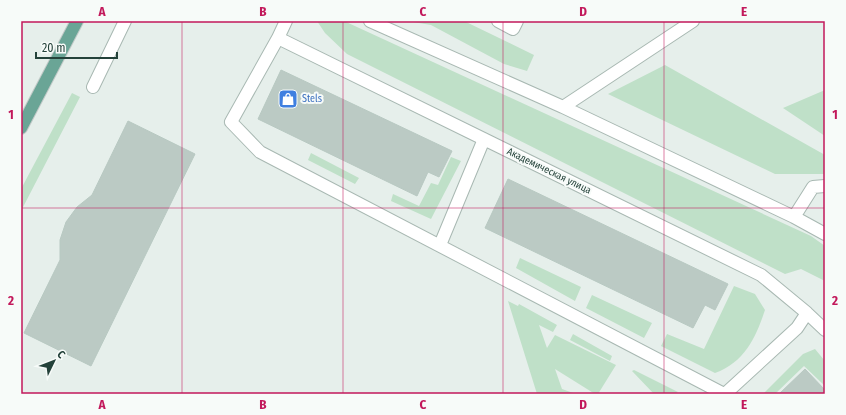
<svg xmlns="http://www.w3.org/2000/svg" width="846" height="415" viewBox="0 0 846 415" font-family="'Fira Sans Condensed',sans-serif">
<rect width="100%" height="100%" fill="#e6efeb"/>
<!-- green -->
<path fill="#bfe0c8" d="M317,21H344L811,236L825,246V281L801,269L785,274L347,54L325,33Z
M407,21H464L534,55L527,71L504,64L431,25Z
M665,65L825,155V174H775L608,94Z
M825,90V136L783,108Z
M72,93L80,97L21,211V189Z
M311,153L359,178L355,184L308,160Z
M451,157L461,161L431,219L391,201L393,194L419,206L431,183L438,185Z
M520,258L581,287L575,301L516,268Z
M734,286L755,294L765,310C756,337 745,362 715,373L661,346L667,334L704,349Z
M592,295L652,323L644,338L586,308Z
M508,301L518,306L519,304L557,325L553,332L539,325L547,348L555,335L616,365L598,394H595L555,369L562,389L576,394H537Z
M573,334L612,356L610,361L570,340Z
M815,349L825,361V386L804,366L775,394H763L803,354Z
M634,370L678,392L675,394H654L632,371Z"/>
<!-- building -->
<path fill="#bbcac4" stroke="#b8c9c2" d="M281,70L452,151L439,177L428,172L417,196L258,119Z
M128,121L195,154L91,366L24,333L60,260V240L66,222L77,207L92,195Z
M508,179L728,284L715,310L705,305L693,328L485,228Z
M805,369L825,390V394H779Z"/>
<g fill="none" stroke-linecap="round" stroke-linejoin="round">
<!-- minor casing -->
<g stroke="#a8b8b2" stroke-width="14">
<path id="minor" d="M286,21L278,38L761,275L807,313L825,330
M370,21L563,107L794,217L825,234
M498,21L513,29L517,21
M278,38L231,122L260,152L724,394
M93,87L125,21
M563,107L693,21
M794,217L813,187L825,186
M440,245L484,139
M725,394L797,328L807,313"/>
</g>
<!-- major casing -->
<g stroke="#c2cac8" stroke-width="14">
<path id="major" d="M21,128L77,21"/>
</g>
<!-- minor -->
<use href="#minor" stroke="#fff" stroke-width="12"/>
<!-- major -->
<use href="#major" stroke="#6aa596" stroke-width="12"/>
</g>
<!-- grid -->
<path fill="none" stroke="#c2185b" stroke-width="1" stroke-opacity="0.55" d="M182,21V394M343,21V394M503,21V394M664,21V394M21,208H825"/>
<!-- icons -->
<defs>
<g id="shop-square" transform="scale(1)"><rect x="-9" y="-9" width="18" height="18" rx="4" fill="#3f7fe0" stroke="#f7fbf9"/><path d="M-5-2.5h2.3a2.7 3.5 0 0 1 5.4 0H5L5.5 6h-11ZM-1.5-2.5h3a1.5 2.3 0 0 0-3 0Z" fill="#fff"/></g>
</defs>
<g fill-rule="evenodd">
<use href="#shop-square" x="288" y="99"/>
</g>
<g text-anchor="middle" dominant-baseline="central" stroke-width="4" stroke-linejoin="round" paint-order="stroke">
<!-- shop labels -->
<g font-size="10" fill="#366cbe" stroke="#f7fbf9" text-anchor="start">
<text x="302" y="99">Stels</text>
</g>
<!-- street labels -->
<g font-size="10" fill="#24423a" stroke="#f7fbf9">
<text transform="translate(549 171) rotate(26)">Академическая улица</text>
</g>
</g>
<!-- border -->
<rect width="846" height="415" fill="none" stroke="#f7fbf9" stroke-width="44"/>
<!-- north arrow -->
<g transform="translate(54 361) rotate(47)" stroke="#f7fbf9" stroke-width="3" paint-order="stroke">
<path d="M0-3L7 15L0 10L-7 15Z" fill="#24423a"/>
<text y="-6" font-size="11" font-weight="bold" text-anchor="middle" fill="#24423a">С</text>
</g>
<!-- scale -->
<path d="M36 52v6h81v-6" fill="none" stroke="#24423a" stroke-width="2"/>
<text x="42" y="52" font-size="12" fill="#24423a" stroke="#f7fbf9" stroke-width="3" paint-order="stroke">20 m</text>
<rect x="22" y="22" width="802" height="371" fill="none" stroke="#c2185b" stroke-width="1.5"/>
<g font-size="13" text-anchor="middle" font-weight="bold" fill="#c2185b">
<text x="102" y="16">A</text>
<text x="263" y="16">B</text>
<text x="423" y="16">C</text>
<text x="583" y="16">D</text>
<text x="744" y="16">E</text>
<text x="11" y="119">1</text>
<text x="835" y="119">1</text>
<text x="11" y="305">2</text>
<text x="835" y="305">2</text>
<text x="102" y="409">A</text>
<text x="263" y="409">B</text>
<text x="423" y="409">C</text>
<text x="583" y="409">D</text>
<text x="744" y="409">E</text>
</g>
</svg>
